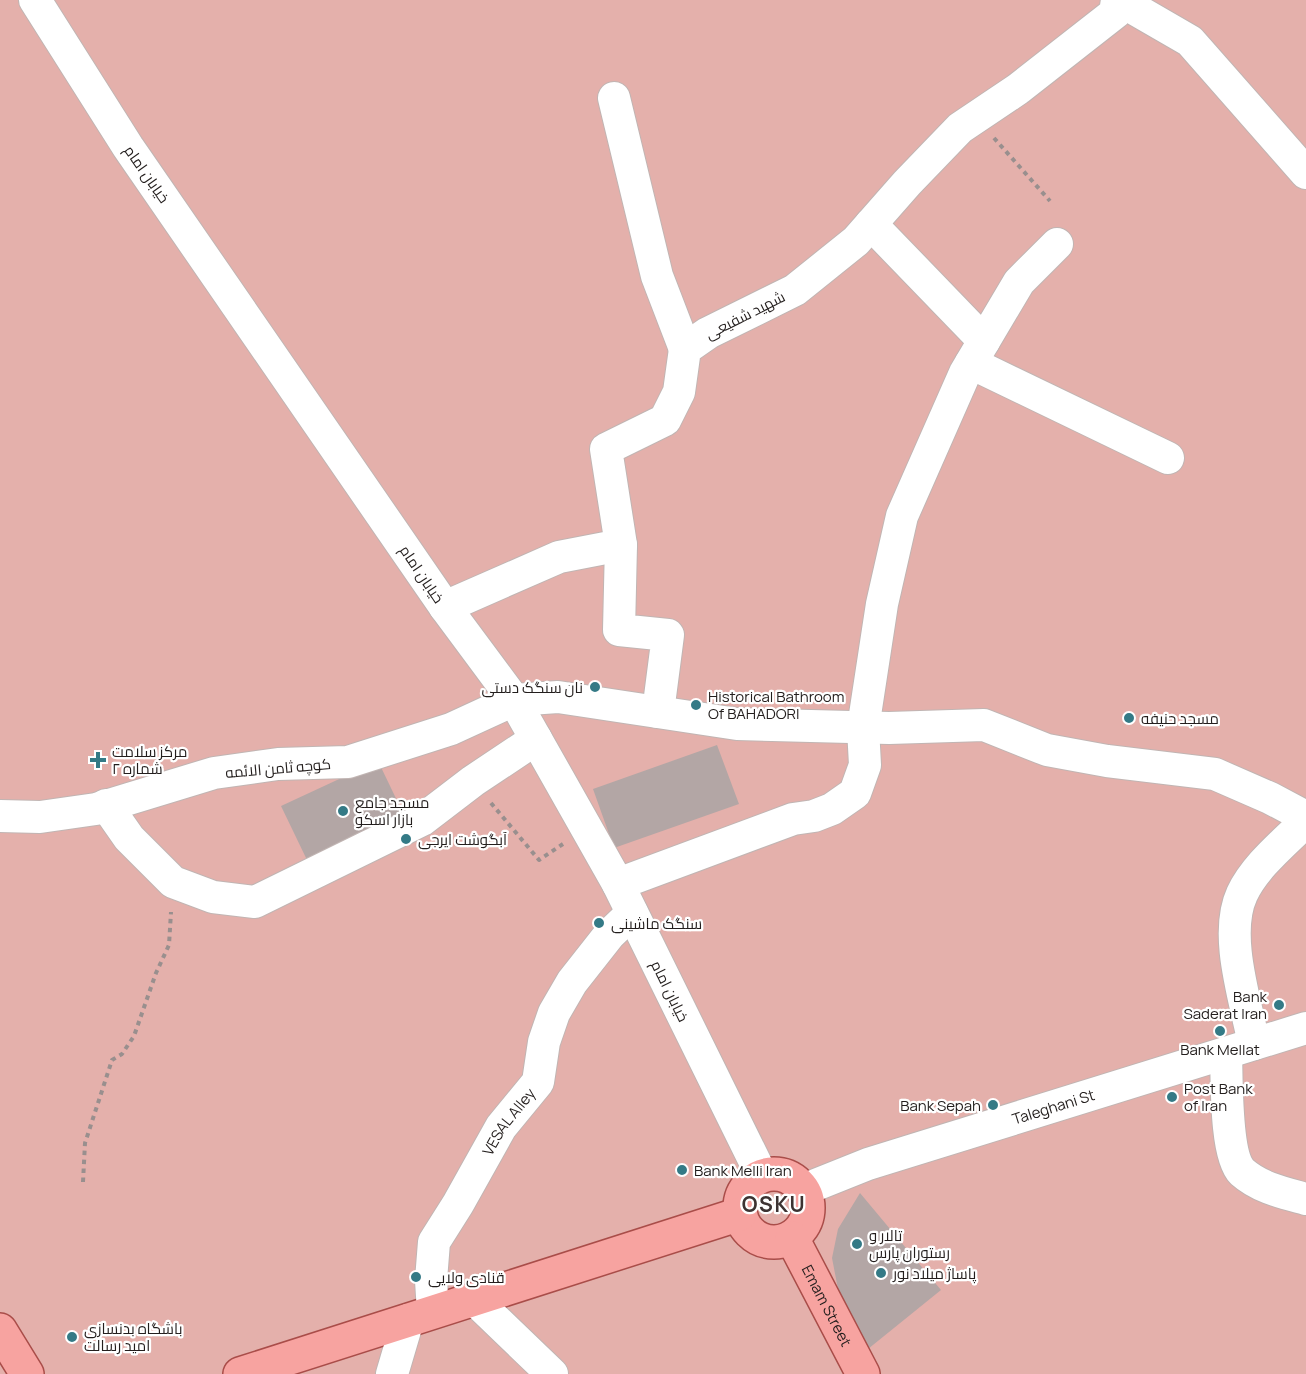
<svg xmlns="http://www.w3.org/2000/svg" width="1306" height="1374" viewBox="0 0 1306 1374" font-family="Manrope,Cairo,sans-serif">
<rect width="100%" height="100%" fill="#ede0de"/>
<!-- green -->
<path fill="#e4b0ab" d="M0,0H1306V1374H0Z"/>
<!-- building -->
<path fill="#b3a6a5" d="M717,745L739,804L614,848L593,789Z
M378,761L404,815L307,860L281,806Z
M860,1193L941,1290L868,1349L838,1289L832,1258L838,1229Z"/>
<g fill="none" stroke-linecap="round" stroke-linejoin="round">
<!-- minor casing -->
<g stroke="#c1b5b3" stroke-width="34">
<g id="minor">
<path d="M35,0L128,147L445,607L514,700L618,884L762,1176"/>
<path d="M1119,0L1190,41L1306,173"/>
<path d="M614,98L657,276L685,349"/>
<path d="M871,224L984,341"/>
<path d="M971,363L1168,458"/>
<path d="M621,545L619,630L668,635L658,712"/>
<path d="M445,607L559,557L621,545L606,449L665,420L679,392L685,349L708,333L795,290L856,241L907,183L960,128L1018,89L1115,13L1117,0"/>
<path d="M106,805L129,838L173,882L213,897L255,902L422,820L473,781L536,739"/>
<path d="M0,816L40,817L96,809L214,773L278,764L348,762L451,729L514,700L558,697L737,724L889,728L984,725L1047,750L1107,761L1215,774L1270,798L1306,817"/>
<path d="M618,884L793,819L814,816L832,809L855,793L865,765L863,728L882,604L902,516L965,373L1019,282L1057,244"/>
<path d="M1254,1044C1246,1002 1223,935 1242,894C1255,866 1284,843 1306,821"/>
<path d="M1226,1053C1227,1079 1225,1155 1242,1172C1260,1188 1284,1193 1306,1199"/>
<path id="s1" d="M803,1190L868,1164L1306,1028"/>
<path d="M474,1299L552,1374"/>
<path id="s2" d="M433,1312L431,1280L434,1242L458,1204L501,1127L538,1082L544,1042L554,1013L572,982L609,935L632,913"/>
<path d="M392,1374L408,1320"/>
</g>
</g>
<!-- major casing -->
<g stroke="#a94d49" stroke-width="36">
<g id="major">
<circle cx="774" cy="1208" r="34"/>
<path id="s3" d="M792,1238L863,1374"/>
<path d="M0,1330L27,1374"/>
<path d="M240,1374L740,1214"/>
</g>
</g>
<!-- path -->
<path stroke="#998f8e" stroke-width="4" stroke-dasharray="4.5 4.5" stroke-linecap="butt" d="M994,138L1050,201
M491,803L539,860L563,844
M83,1182L85,1143L112,1060L122,1054L134,1036L156,973L169,945L171,912"/>
<!-- minor -->
<use href="#minor" stroke="#fff" stroke-width="32"/>
<!-- major -->
<use href="#major" stroke="#f7a3a0" stroke-width="33"/>
</g>
<!-- markers -->
<g fill="#347a86" stroke="#fff" stroke-width="2">
<circle cx="595" cy="687" r="6"/>
<circle cx="696" cy="705" r="6"/>
<circle cx="1129" cy="718" r="6"/>
<path d="M95 751h6v6h6v6h-6v6h-6v-6h-6v-6h6z"/>
<circle cx="343" cy="811" r="6"/>
<circle cx="406" cy="839" r="6"/>
<circle cx="599" cy="923" r="6"/>
<circle cx="1279" cy="1005" r="6"/>
<circle cx="1220" cy="1031" r="6"/>
<circle cx="1172" cy="1097" r="6"/>
<circle cx="993" cy="1105" r="6"/>
<circle cx="682" cy="1170" r="6"/>
<circle cx="857" cy="1244" r="6"/>
<circle cx="881" cy="1273" r="6"/>
<circle cx="416" cy="1277" r="6"/>
<circle cx="72" cy="1337" r="6"/>
</g>
<g text-anchor="middle" dominant-baseline="central" stroke-width="4.5" stroke-linejoin="round" paint-order="stroke">
<!-- street labels -->
<g font-size="15" fill="#231e1d" stroke="#fff">
<text transform="translate(147 174) rotate(55)">خیابان امام</text>
<text transform="translate(745 315) rotate(-27)">شهید شفیعی</text>
<text transform="translate(422 574) rotate(56)">خیابان امام</text>
<text transform="translate(278 768) rotate(-5)">کوچه ثامن الائمه</text>
<text transform="translate(670 991) rotate(64)">خیابان امام</text>
<text stroke="none"><textPath href="#s1" startOffset="264">Taleghani St</textPath></text>
<text stroke="none"><textPath href="#s2" startOffset="212">VESAL Alley</textPath></text>
<text stroke="none"><textPath href="#s3" startOffset="76">Emam Street</textPath></text>
</g>
<!-- poi labels -->
<g font-size="15" fill="#231e1d" stroke="#fff" text-anchor="start">
<text x="583" y="687" text-anchor="end">نان سنگک دستی</text>
<text x="708" y="696">Historical Bathroom<tspan x="708" dy="17">Of BAHADORI</tspan></text>
<text x="1141" y="718">مسجد حنیفه</text>
<text x="112" y="751">مرکز سلامت<tspan x="112" dy="17">شماره ۲</tspan></text>
<text x="355" y="802">مسجد جامع<tspan x="355" dy="17">بازار اسکو</tspan></text>
<text x="418" y="839">آبگوشت ایرجی</text>
<text x="611" y="923">سنگک ماشینی</text>
<text x="1267" y="996" text-anchor="end">Bank<tspan x="1267" dy="17">Saderat Iran</tspan></text>
<text x="1220" y="1049" text-anchor="middle">Bank Mellat</text>
<text x="1184" y="1088">Post Bank<tspan x="1184" dy="17">of Iran</tspan></text>
<text x="981" y="1105" text-anchor="end">Bank Sepah</text>
<text x="694" y="1170">Bank Melli Iran</text>
<text x="869" y="1235">تالار و<tspan x="869" dy="17">رستوران پارس</tspan></text>
<text x="893" y="1273">پاساژ میلاد نور</text>
<text x="428" y="1277">قنادی ولایی</text>
<text x="84" y="1328">باشگاه بدنسازی<tspan x="84" dy="17">امید رسالت</tspan></text>
</g>
<!-- district labels -->
<g font-size="21" font-weight="bold" letter-spacing="1.5" fill="#3d3332" stroke="#fff">
<text x="774" y="1204">OSKU</text>
</g>
</g>
</svg>
